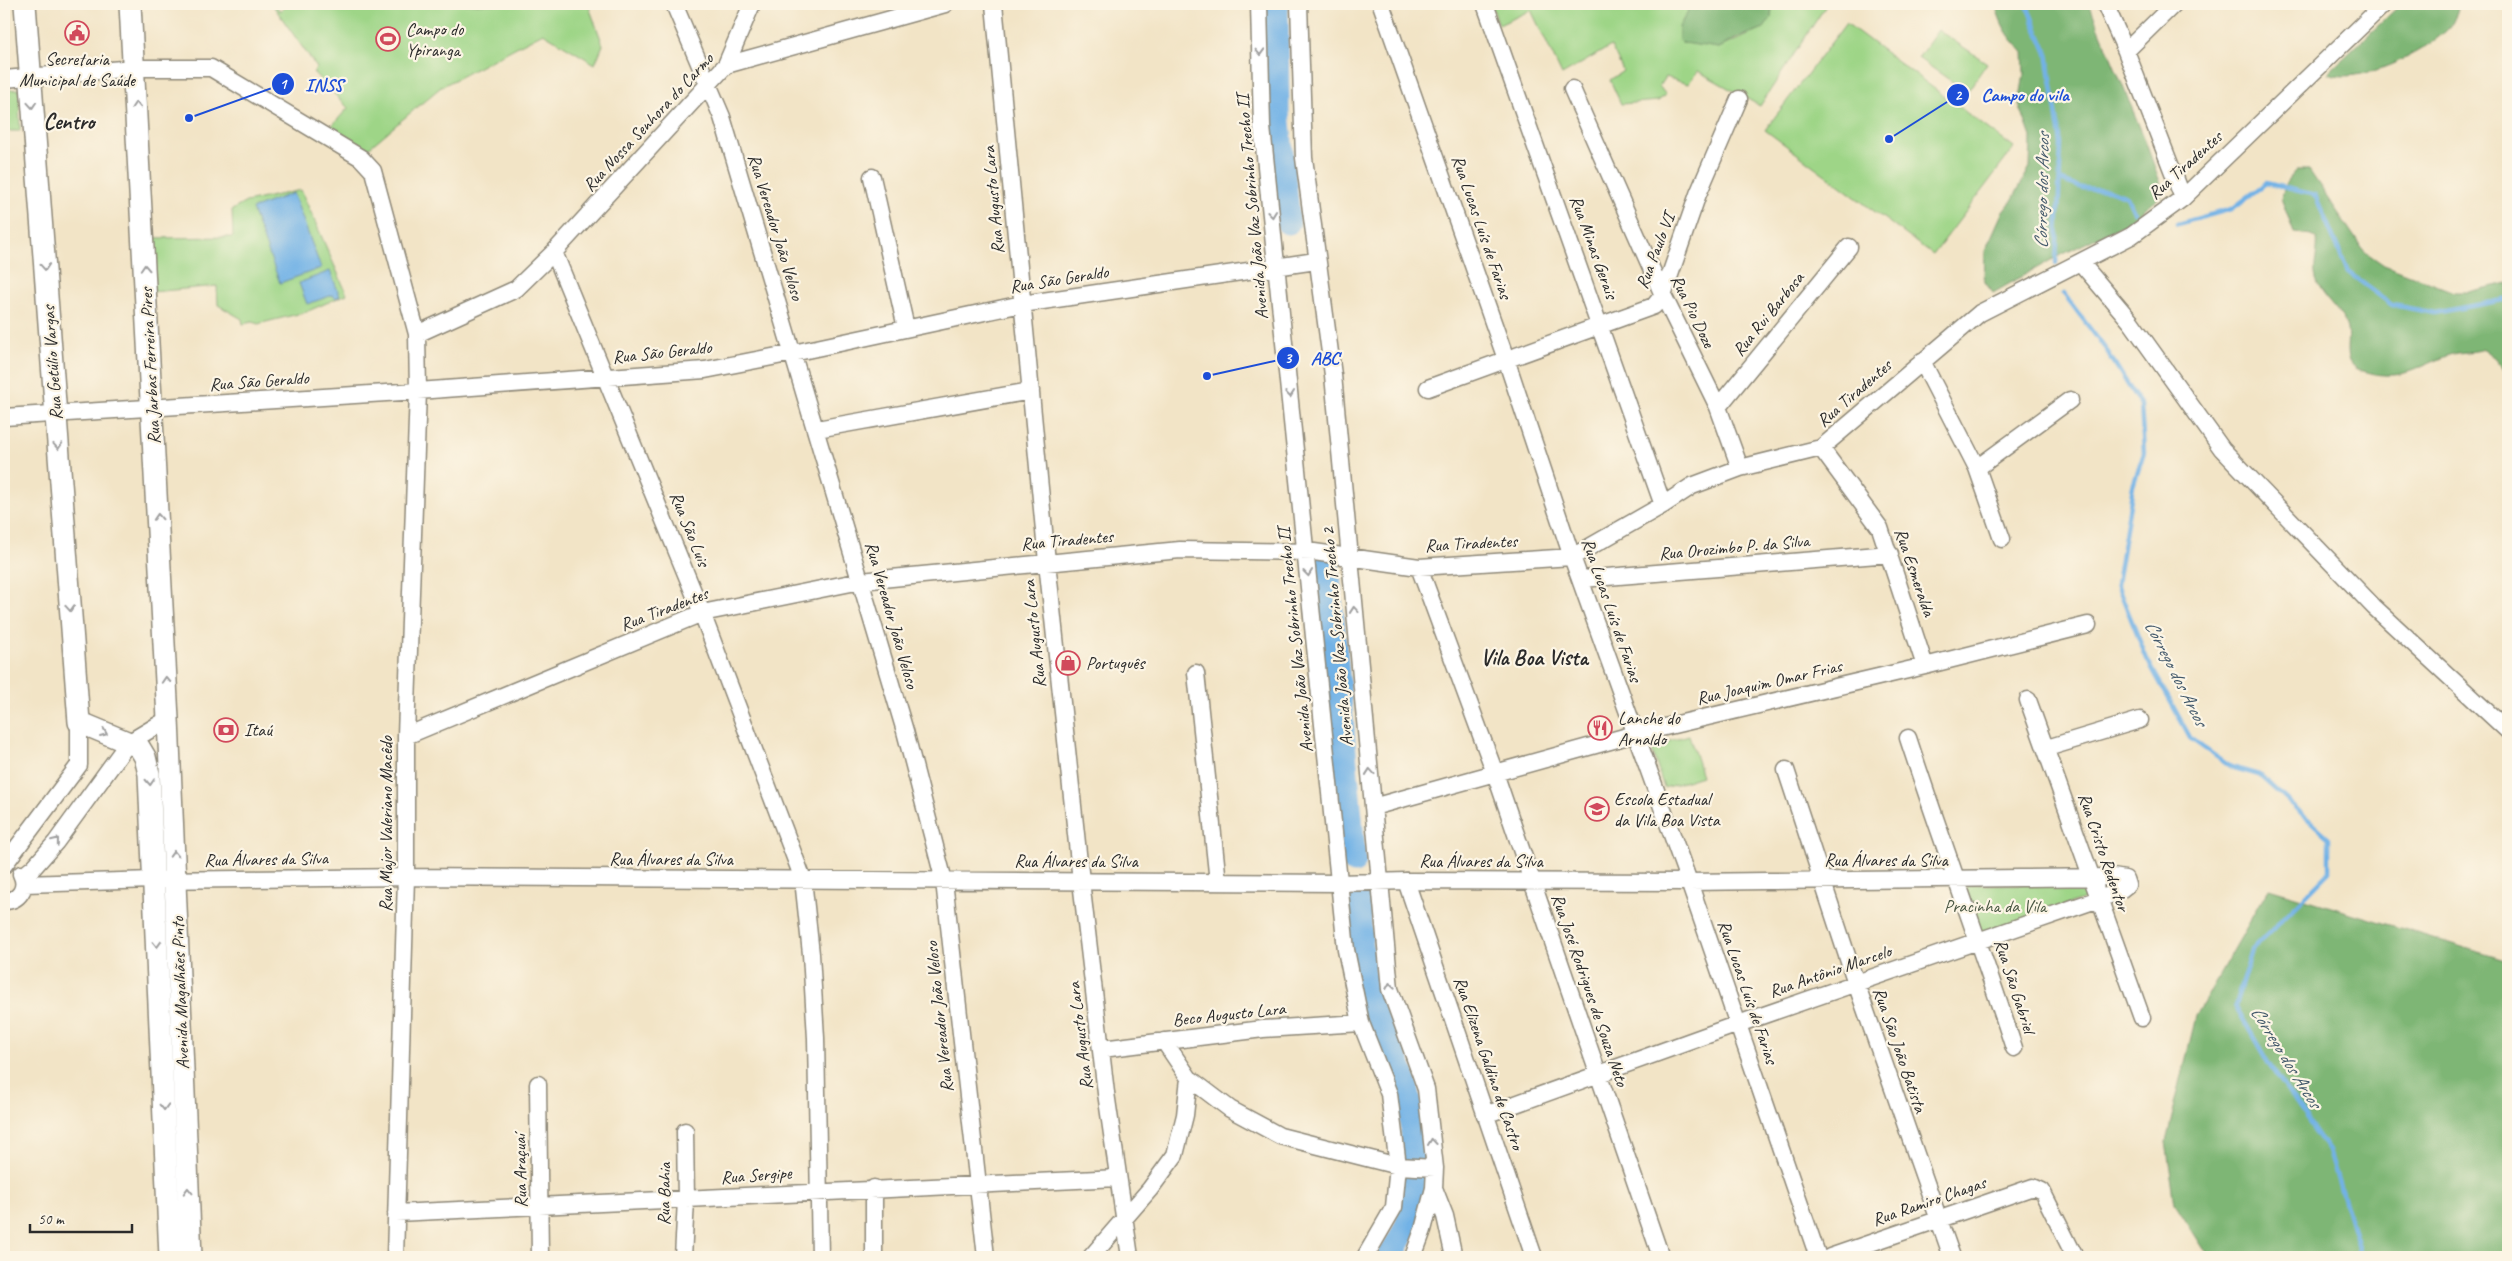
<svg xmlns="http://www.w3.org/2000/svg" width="2512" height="1261" viewBox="0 0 2512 1261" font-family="Caveat,sans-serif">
<rect width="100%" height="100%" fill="#fcf5e5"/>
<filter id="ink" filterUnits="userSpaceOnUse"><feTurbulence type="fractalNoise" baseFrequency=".02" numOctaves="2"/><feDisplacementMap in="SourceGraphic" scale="10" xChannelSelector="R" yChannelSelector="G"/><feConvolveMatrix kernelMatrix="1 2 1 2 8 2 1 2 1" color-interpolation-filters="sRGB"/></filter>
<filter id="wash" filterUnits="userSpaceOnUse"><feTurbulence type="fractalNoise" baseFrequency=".0096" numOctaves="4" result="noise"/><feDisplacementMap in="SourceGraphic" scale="20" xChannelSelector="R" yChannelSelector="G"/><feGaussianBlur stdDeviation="1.12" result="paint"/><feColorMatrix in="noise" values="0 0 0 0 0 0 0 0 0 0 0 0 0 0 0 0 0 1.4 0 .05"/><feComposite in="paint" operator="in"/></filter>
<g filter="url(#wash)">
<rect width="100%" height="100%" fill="#f2e4c6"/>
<!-- green -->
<path fill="#9ed587" stroke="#648059" d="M272,4H275L280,11L290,4H588L603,45L595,64L543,33L441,87L364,152L329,129L348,108L313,72L317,68Z
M1491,4H1692L1719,48C1733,40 1764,32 1770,19C1772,15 1772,9 1772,4H1827L1760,106L1698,71L1688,84L1665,77L1659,86L1666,95L1658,101L1621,104L1610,80L1623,71L1611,46L1562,75L1531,10L1499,25Z
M1846,23L2014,148L1933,255L1765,130Z
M1938,30L1987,63L1967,92L1918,58Z
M19,89L20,131H4V90Z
M301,190L347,294L306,312L258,324L252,322L243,324L242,319L218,305L217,286L152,292L149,238L233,237L232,210L246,202Z
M1689,735L1702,776L1664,788L1651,747Z
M2088,883L2091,897L1981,934L1965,885Z"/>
<!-- forest -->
<path fill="#7eb674" stroke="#547050" d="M1692,4H1772L1771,18L1764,28L1735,39L1719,48L1683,43L1679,39V27Z
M1995,4H2089L2143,135L2164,193L2127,223L2051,260L1993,293L1984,281L1985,251L2002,213L2013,199L2030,167L2031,137L2019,104L2024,74L2023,51C2007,37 2001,24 1995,4Z
M2401,4H2460C2456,13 2454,24 2446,31C2422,53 2359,86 2328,73Z
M2296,170H2309L2364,251L2384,265L2454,292H2468L2508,283V376L2497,359L2484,349C2473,353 2461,351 2450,355C2419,366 2402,382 2367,372C2359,370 2353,369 2349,361C2344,350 2351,335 2345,323C2338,307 2321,297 2316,279C2312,265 2319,252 2317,238L2312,235L2294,233L2281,198L2288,179Z
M2269,888L2508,961V1257H2209L2175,1204L2166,1142L2196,1016Z"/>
<!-- water -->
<path fill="#72b2e6" stroke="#4e6e88" d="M293,193L321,268L280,283L252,209Z
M330,271L340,296L335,298L333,295L307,304L299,283Z"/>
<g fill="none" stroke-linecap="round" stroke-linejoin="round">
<!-- stream -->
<path stroke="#72b2e6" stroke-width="4.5" d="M2026,4L2047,53L2061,144L2056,263
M2060,180L2082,188L2109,190L2127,197L2134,212
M2177,224L2232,209L2266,183L2315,195L2348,272L2392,305L2435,313L2508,299
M2064,294L2107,351L2141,406L2144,453L2133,486L2117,584L2147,659L2191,739L2231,767L2259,775L2329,838V872L2252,950L2235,1005L2270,1066L2329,1151L2361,1257"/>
<!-- river -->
<path stroke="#72b2e6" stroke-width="25" d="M1276,4L1277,112L1288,222
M1327,565L1354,861
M1358,899C1360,929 1361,961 1366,990C1372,1019 1391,1043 1401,1070C1415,1107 1417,1178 1409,1217C1406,1231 1397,1246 1389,1257"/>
</g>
</g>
<g filter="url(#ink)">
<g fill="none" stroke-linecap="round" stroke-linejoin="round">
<!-- minor casing -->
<g stroke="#8e8878" stroke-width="19">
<path id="minor" d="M674,4L722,117L905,731L944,881L986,1257
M994,4L1047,562L1081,881L1106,1093L1130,1257
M1259,4L1262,127L1346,950L1361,1023L1389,1094L1398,1166L1394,1207L1365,1257
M1299,4L1304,158L1333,375L1390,989L1426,1089L1435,1168L1434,1188L1423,1230L1413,1257
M1381,4L1506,359L1572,557L1689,882L1818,1257
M1485,4L1663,505
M2105,4L2126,51L2183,198
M2126,51L2174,4
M726,65L752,4
M4,79L134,68H211L361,158L373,171L417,334L418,391L406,736V877L395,1257
M1572,89L1663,295L1718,407L1740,468
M872,177L906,328
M554,252L702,613L803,879L811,954L816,1038L820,1257
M2081,263L2131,322L2222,449L2374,607L2508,731
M417,334L516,289L554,252L726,65L945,4
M1922,361L1977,468L2002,539
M1428,388L1654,306L1663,295L1698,194L1739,99
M1718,407L1849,247
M4,417L418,391L705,370L793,353L1022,304L1316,261
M817,429L1031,391
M1821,448L1880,528L1925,666
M1977,468L2070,400
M1419,567L1495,773L1661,1257
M1582,579L1890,554
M1196,673L1218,882
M2028,700L2142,1018
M406,736L702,613L861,581L1180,550L1314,552L1419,567L1572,557L1663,505L1692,486L1740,468L1821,448L1980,313L2131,236L2183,198L2384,4
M1908,738C1942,842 1980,944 2014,1048
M2047,748L2140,720
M1786,770L1856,983L1952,1257
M1373,807L1635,734L1925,666L2088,625
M4,865L79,765V722
M23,876L34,867L56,842L128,743L168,719
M1406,881L1534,1257
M24,884L154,880L406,877L1339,883L1406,881L1689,882L2113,877L2125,879L2127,885L2118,892L2099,899L1738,1024L1485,1115
M4,901C19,901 28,888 21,874
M1164,1041L1189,1078L1230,1109L1280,1136L1398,1166L1435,1168
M1102,1049L1263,1029L1361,1023
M538,1084L540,1257
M874,1188V1257
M1434,1188L1445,1216L1454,1257
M396,1213L1118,1178
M683,1257L686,1200L685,1131
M1091,1257L1150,1189L1175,1155L1185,1115L1189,1078
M1830,1257L2033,1187L2042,1191L2075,1257"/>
</g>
<!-- major casing -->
<g stroke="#8e8878" stroke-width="24">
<path id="major" d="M25,4L79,722L139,747L145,757L149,774L170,1257
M130,4L168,719L191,1257"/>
</g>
<!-- minor -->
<use href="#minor" stroke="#fff" stroke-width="16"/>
<!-- major -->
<use href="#major" stroke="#fff" stroke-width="21"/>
</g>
<!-- one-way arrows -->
<defs><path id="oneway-chevron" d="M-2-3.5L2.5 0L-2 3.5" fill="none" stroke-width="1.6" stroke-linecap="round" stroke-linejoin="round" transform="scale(1.25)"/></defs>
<g stroke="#a0a0a0">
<use href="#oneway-chevron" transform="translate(1260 52) rotate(88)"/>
<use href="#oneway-chevron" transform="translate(32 105) rotate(86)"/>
<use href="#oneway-chevron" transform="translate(136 105) rotate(-93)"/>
<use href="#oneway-chevron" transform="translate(1272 214) rotate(84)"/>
<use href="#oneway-chevron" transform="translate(45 267) rotate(86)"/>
<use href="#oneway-chevron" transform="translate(145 268) rotate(-93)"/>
<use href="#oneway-chevron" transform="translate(1290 394) rotate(84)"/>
<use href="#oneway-chevron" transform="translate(58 446) rotate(86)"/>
<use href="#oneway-chevron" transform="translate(158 517) rotate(-93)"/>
<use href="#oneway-chevron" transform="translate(1308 573) rotate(84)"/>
<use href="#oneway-chevron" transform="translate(70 608) rotate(86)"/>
<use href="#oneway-chevron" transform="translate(1354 610) rotate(-95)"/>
<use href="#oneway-chevron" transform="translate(166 680) rotate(-93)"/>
<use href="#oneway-chevron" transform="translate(104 733) rotate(23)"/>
<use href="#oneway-chevron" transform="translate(1370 772) rotate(-95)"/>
<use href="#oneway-chevron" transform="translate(150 782) rotate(87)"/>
<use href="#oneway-chevron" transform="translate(56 841) rotate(-51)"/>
<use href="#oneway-chevron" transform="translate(174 854) rotate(-92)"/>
<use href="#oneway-chevron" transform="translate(157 944) rotate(88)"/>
<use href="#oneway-chevron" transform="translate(1390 986) rotate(-100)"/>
<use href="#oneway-chevron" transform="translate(164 1107) rotate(88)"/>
<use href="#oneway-chevron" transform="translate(1432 1142) rotate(-96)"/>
<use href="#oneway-chevron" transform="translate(188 1191) rotate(-92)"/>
</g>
</g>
<!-- icons -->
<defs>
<g id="civic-ring" transform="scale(1.25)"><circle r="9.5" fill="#fcf5e5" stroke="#d1495b" stroke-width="1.5"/><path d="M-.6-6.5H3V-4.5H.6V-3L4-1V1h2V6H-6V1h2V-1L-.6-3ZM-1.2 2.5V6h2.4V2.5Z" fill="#d1495b"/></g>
<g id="stadium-ring" transform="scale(1.25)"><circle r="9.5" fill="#fcf5e5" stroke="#d1495b" stroke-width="1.5"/><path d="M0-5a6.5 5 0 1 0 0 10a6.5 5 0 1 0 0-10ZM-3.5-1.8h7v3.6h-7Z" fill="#d1495b"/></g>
<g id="shop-ring" transform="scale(1.25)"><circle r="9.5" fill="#fcf5e5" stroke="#d1495b" stroke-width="1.5"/><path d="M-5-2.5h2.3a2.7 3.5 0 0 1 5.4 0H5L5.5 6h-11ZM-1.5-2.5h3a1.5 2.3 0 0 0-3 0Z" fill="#d1495b"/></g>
<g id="restaurant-ring" transform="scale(1.25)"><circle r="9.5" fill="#fcf5e5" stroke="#d1495b" stroke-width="1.5"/><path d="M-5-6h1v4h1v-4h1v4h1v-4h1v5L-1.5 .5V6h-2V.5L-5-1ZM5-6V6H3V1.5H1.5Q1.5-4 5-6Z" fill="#d1495b"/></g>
<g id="bank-ring" transform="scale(1.25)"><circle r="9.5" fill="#fcf5e5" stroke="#d1495b" stroke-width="1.5"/><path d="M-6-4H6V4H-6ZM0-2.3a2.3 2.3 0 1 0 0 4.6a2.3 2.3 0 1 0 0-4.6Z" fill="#d1495b"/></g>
<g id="school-ring" transform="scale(1.25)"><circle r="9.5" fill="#fcf5e5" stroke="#d1495b" stroke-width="1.5"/><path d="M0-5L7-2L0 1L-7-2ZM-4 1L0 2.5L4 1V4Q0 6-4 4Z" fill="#d1495b"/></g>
</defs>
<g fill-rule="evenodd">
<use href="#civic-ring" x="77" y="33"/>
<use href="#stadium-ring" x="388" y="39"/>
<use href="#shop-ring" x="1068" y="663"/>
<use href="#restaurant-ring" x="1600" y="728"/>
<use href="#bank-ring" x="226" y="730"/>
<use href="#school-ring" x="1597" y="809"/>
</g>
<g text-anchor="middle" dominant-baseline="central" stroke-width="4.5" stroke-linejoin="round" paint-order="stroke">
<!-- poi labels -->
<g font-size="18" fill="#2b2b2b" stroke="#fcf5e5" text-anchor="start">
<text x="406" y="29">Campo do<tspan x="406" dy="21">Ypiranga</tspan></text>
<text x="77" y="59" text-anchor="middle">Secretaria<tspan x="77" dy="21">Municipal de Saúde</tspan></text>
<text x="1086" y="663">Português</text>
<text x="1618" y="718">Lanche do<tspan x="1618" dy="21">Arnaldo</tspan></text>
<text x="244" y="730">Itaú</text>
<text x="1614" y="799">Escola Estadual<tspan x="1614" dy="21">da Vila Boa Vista</tspan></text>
</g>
<!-- street labels -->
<g font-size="18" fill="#2b2b2b" stroke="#fcf5e5">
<text transform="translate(648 122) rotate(-47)">Rua Nossa Senhora do Carmo</text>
<text transform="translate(2185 165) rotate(-42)">Rua Tiradentes</text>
<text transform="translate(993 200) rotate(-95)">Rua Augusto Lara</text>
<text transform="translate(1252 207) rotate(-95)">Avenida João Vaz Sobrinho Trecho II</text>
<text transform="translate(776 227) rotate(73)">Rua Vereador João Veloso</text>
<text transform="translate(1482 227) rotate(71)">Rua Lucas Luís de Farias</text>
<text transform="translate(1594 247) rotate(70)">Rua Minas Gerais</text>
<text transform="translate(1655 251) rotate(-69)">Rua Paulo VI</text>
<text transform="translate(1059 279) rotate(-9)">Rua São Geraldo</text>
<text transform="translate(1693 311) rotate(64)">Rua Pio Doze</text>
<text transform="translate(1768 314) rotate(-51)">Rua Rui Barbosa</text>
<text transform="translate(662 352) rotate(-6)">Rua São Geraldo</text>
<text transform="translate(52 363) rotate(-94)">Rua Getúlio Vargas</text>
<text transform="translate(150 366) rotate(-93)">Rua Jarbas Ferreira Pires</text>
<text transform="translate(259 381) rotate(-4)">Rua São Geraldo</text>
<text transform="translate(1854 393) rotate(-41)">Rua Tiradentes</text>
<text transform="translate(690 529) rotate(68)">Rua São Luis</text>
<text transform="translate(1067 540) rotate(-5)">Rua Tiradentes</text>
<text transform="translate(1471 543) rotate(-3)">Rua Tiradentes</text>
<text transform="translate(1734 547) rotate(-5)">Rua Orozimbo P. da Silva</text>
<text transform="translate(1915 572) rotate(71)">Rua Esmeralda</text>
<text transform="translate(664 609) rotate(-21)">Rua Tiradentes</text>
<text transform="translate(1612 610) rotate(71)">Rua Lucas Luís de Farias</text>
<text transform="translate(892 615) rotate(74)">Rua Vereador João Veloso</text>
<text transform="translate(1034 634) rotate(-96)">Rua Augusto Lara</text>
<text transform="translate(1337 637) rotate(-95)">Avenida João Vaz Sobrinho Trecho 2</text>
<text transform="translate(1295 640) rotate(-96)">Avenida João Vaz Sobrinho Trecho II</text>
<text transform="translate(1769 682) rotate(-13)">Rua Joaquim Omar Frias</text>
<text transform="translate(386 824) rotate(-90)">Rua Major Valeriano Macêdo</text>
<text transform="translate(2104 852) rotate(71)">Rua Cristo Redentor</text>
<text transform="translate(266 859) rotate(-1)">Rua Álvares da Silva</text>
<text x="671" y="859">Rua Álvares da Silva</text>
<text x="1886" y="860">Rua Álvares da Silva</text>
<text x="1076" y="861">Rua Álvares da Silva</text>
<text x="1481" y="861">Rua Álvares da Silva</text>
<text transform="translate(1830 971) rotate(-19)">Rua Antônio Marcelo</text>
<text transform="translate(2015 986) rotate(72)">Rua São Gabriel</text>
<text transform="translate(1590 990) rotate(71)">Rua José Rodrigues de Souza Neto</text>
<text transform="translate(1748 992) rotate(71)">Rua Lucas Luís de Farias</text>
<text transform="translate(180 993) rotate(-92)">Avenida Magalhães Pinto</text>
<text transform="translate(1229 1014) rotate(-6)">Beco Augusto Lara</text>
<text transform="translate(939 1017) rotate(-96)">Rua Vereador João Veloso</text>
<text transform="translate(1080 1036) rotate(-97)">Rua Augusto Lara</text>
<text transform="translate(1900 1050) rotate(71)">Rua São João Batista</text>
<text transform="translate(1489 1063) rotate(71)">Rua Elizena Galdino de Castro</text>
<text transform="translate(520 1171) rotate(-91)">Rua Araçuaí</text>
<text transform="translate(756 1175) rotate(-4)">Rua Sergipe</text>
<text transform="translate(664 1194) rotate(-89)">Rua Bahia</text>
<text transform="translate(1929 1201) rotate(-19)">Rua Ramiro Chagas</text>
</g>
<!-- park labels -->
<g font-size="18" fill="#485642" stroke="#fcf5e5">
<text x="1995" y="906">Pracinha da Vila</text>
</g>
<!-- water labels -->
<g font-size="19" font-style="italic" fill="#445a6c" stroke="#fcf5e5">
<text transform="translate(2042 191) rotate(-89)">Córrego dos Arcos</text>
<text transform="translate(2176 673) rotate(63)">Córrego dos Arcos</text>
<text transform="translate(2286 1057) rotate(58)">Córrego dos Arcos</text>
</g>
<!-- district labels -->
<g font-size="22" font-weight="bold" fill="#2b2b2b" stroke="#fcf5e5">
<text x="69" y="122">Centro</text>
<text x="1534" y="658">Vila Boa Vista</text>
</g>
</g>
<!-- callouts -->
<path fill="none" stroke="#1d4ed8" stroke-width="2" d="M189 118L283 84M1889 139L1958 95M1207 376L1288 358"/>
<g fill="#1d4ed8" stroke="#fcf5e5" stroke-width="2">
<circle cx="189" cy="118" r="5"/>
<circle cx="1889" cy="139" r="5"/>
<circle cx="1207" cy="376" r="5"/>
<circle cx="283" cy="84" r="12"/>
<circle cx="1958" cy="95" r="12"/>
<circle cx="1288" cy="358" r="12"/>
</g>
<g font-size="15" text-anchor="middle" font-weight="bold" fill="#fff">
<text x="283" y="89">1</text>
<text x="1958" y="100">2</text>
<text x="1288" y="363">3</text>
</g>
<g font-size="19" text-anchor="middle" font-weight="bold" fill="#1d4ed8" stroke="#fcf5e5" stroke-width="4.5" stroke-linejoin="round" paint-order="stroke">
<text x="324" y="91">INSS</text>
<text x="2025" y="101">Campo do vila</text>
<text x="1325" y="364">ABC</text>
</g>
<!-- margin -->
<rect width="2512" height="1261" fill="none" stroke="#fcf5e5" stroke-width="20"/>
<!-- scale -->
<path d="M30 1224v8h102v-8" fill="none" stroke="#2b2b2b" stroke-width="2.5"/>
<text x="38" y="1224" font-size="15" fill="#2b2b2b" stroke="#fcf5e5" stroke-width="4" paint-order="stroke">50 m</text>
</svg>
